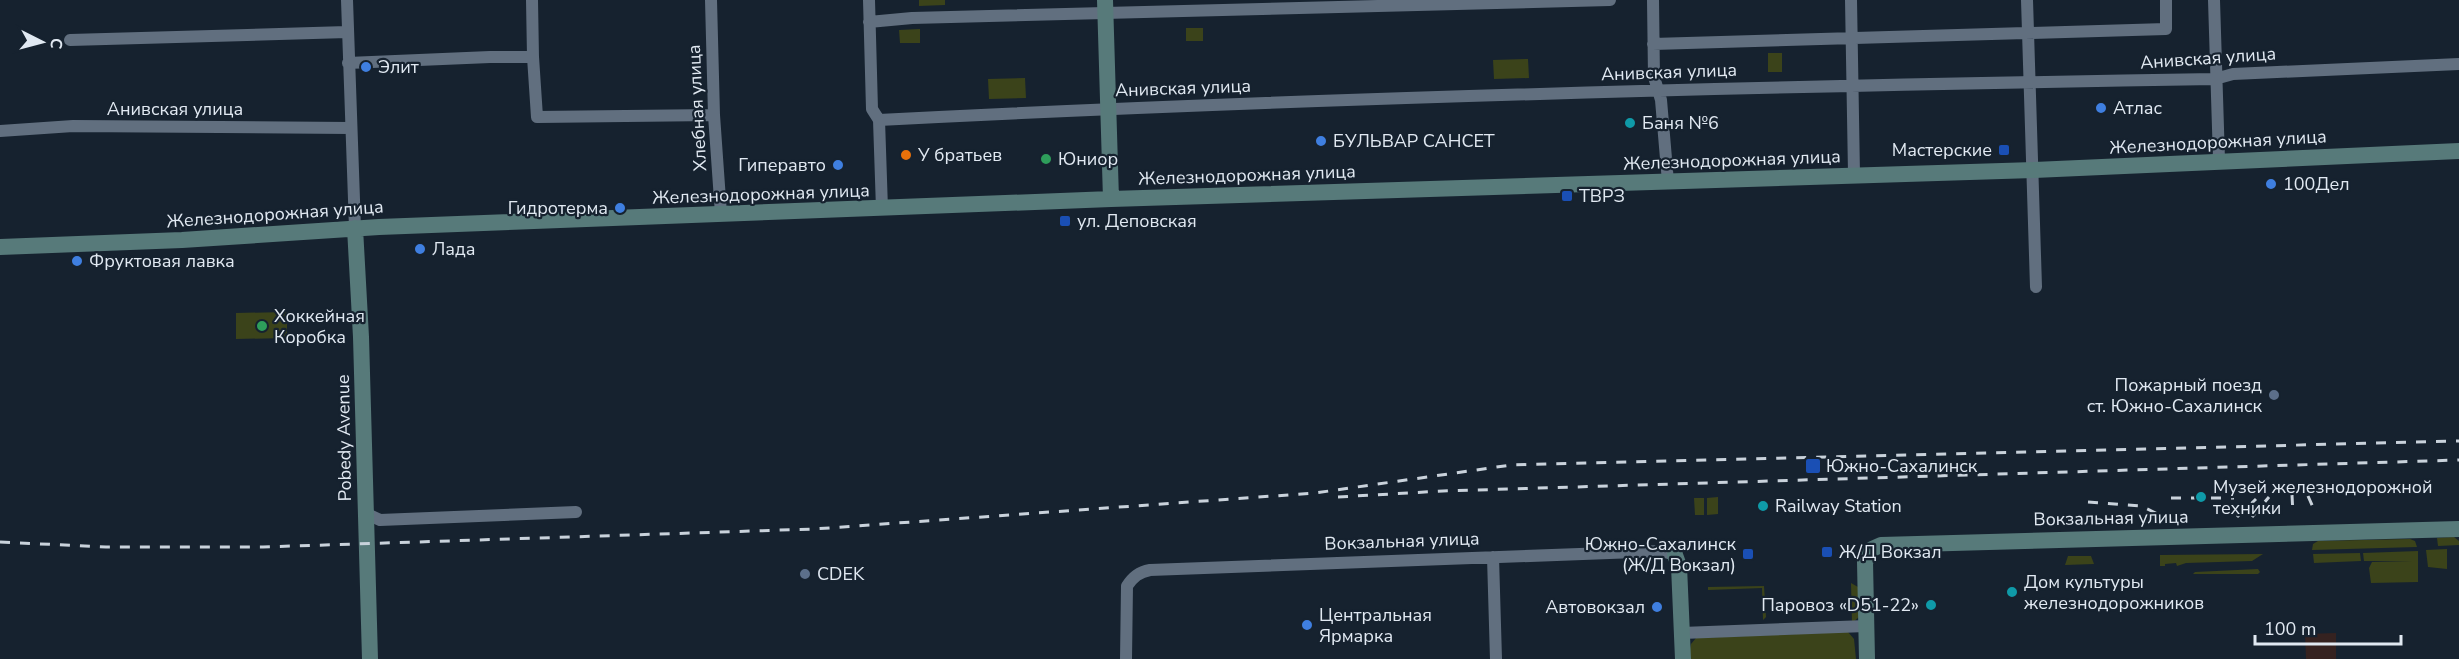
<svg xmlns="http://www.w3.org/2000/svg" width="2459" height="659" viewBox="0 0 2459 659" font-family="'Nunito Sans',sans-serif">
<rect width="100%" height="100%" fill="#16222f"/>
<!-- medical -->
<path fill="#352220" d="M2336,633V659H2306L2305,634Z"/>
<!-- green -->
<path fill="#3b431a" d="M919,0H945V5L919,6Z
M1186,28H1203V41H1186Z
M920,29V43H900L899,30Z
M1768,53H1782V72H1768Z
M1528,59L1529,78L1494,79L1493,60Z
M1025,78L1026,98L989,99L988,79Z
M287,312V338L236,339V313Z
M1718,497V514L1707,515V498Z
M1694,498H1704V515H1695Z
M2454,537L2459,541V545L2438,546L2437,538Z
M2410,539L2415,541L2417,547L2312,550L2313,544L2318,541Z
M2447,549V569L2428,567L2426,550Z
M2418,551V582L2371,583L2369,568L2372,562L2412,561H2364L2363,553Z
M2360,553L2361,561L2314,563L2313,554Z
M2263,554L2252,561L2186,563L2177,566L2176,563L2165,564V566H2160V555Z
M2068,556H2091L2094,564L2065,565Z
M2258,569L2260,572L2258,574H2193L2195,572Z
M1851,583L1858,587L1859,617L1852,623Z
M1764,586L1766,617L1763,620L1762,588L1708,590V587Z
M1848,632L1854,639L1856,659H1688L1691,644L1696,638Z"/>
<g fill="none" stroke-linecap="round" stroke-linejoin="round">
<!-- street -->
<path stroke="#616f7f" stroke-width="12" d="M347,0L355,228
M532,0L533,57L537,117L714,115
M711,0L714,115L721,214
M869,0L872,109L879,120L882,209
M1653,0L1654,77L1661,100L1668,182
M1851,0L1854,174
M2027,0L2036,287
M2214,0L2219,160
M869,22L912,18L1610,0
M70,40L347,32
M1653,44L2166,29V0
M348,63L490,57H533
M879,120C1324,97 1770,86 2215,79L2233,74L2459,64
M0,131L73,126L351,128
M365,513L380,520L576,512
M1493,557L1496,659
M1682,633L1866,626
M1126,659L1127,586C1133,577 1139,572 1150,570L1662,551L1675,555"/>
<!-- secondary -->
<path stroke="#577a7a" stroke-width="16" d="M1105,0L1111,199
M355,228L361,337L370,659
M0,247L182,240L379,227L1111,199L2034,170L2459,151
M1675,555L1679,566L1683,659
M1867,659L1865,562L1872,549L1881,545L2459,529"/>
<!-- rail -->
<path stroke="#c9d2db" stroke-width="3" stroke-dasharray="10 10" stroke-linecap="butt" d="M2292,495L2293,515
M2308,496L2316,514
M1338,497L1443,491L2459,460
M2171,498H2234
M2088,502L2141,506L2164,517
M2269,515L2277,499
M2237,517L2256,499
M2252,517L2269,497
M0,542L106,547H263L814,529L1315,493L1511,465L2459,441"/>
</g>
<!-- markers -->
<g fill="#3f7fe0" stroke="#16222f" stroke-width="2">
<circle cx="366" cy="67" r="6"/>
<circle cx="2101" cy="108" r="6"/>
<circle cx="1321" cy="141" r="6"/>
<circle cx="838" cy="165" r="6"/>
<circle cx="2271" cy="184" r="6"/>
<circle cx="620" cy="208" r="6"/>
<circle cx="420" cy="249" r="6"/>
<circle cx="77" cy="261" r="6"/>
<circle cx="1657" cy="607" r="6"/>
<circle cx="1307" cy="625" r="6"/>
</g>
<g fill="#0f9aa8" stroke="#16222f" stroke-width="2">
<circle cx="1630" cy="123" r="6"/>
<circle cx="2201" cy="497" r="6"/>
<circle cx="1763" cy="506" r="6"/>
<circle cx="2012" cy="592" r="6"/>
<circle cx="1931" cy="605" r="6"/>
</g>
<g fill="#1a4fb4" stroke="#16222f" stroke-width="2">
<rect x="1998" y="144" width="12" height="12" rx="3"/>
<rect x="1561" y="190" width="12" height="12" rx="3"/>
<rect x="1059" y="215" width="12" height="12" rx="3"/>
<rect x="1805" y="458" width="16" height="16" rx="3"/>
<rect x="1821" y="546" width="12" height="12" rx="3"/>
<rect x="1742" y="548" width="12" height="12" rx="3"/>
</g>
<circle fill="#e8710a" stroke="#16222f" stroke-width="2" cx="906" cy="155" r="6"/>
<g fill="#2e9e5b" stroke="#16222f" stroke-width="2">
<circle cx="1046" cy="159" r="6"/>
<circle cx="262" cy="326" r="6"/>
</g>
<g fill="#5c6f8a" stroke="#16222f" stroke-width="2">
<circle cx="2274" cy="395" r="6"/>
<circle cx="805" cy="574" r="6"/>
</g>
<g text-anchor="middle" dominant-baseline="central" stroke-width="4.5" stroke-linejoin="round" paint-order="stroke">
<!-- street labels -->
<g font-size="18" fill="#e1e9f2" stroke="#16222f">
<text transform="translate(2208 58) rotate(-4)">Анивская улица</text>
<text transform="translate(1669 72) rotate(-2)">Анивская улица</text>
<text transform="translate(1183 88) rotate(-2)">Анивская улица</text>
<text transform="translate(697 108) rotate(-93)">Хлебная улица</text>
<text x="175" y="109">Анивская улица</text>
<text transform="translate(2218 142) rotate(-3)">Железнодорожная улица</text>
<text transform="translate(1732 160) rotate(-2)">Железнодорожная улица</text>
<text transform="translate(1247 175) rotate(-2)">Железнодорожная улица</text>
<text transform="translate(761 194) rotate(-2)">Железнодорожная улица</text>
<text transform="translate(275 214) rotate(-4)">Железнодорожная улица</text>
<text transform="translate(344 438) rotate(-91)">Pobedy Avenue</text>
<text transform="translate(2111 518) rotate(-1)">Вокзальная улица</text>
<text transform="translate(1402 541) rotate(-2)">Вокзальная улица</text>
</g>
<!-- poi labels -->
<g font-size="18" fill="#e1e9f2" stroke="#16222f" text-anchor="start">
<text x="378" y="67">Элит</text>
<text x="2113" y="108">Атлас</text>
<text x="1642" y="123">Баня №6</text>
<text x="1333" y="141">БУЛЬВАР САНСЕТ</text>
<text x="1992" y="150" text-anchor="end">Мастерские</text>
<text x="918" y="155">У братьев</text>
<text x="1058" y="159">Юниор</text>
<text x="826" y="165" text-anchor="end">Гиперавто</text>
<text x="2283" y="184">100Дел</text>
<text x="1579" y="196">ТВРЗ</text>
<text x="608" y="208" text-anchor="end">Гидротерма</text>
<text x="1077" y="221">ул. Деповская</text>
<text x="432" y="249">Лада</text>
<text x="89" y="261">Фруктовая лавка</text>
<text x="274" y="316">Хоккейная<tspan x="274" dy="21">Коробка</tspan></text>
<text x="2262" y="385" text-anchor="end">Пожарный поезд<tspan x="2262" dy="21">ст. Южно-Сахалинск</tspan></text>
<text x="1826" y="466">Южно-Сахалинск</text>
<text x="2213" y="487">Музей железнодорожной<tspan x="2213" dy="21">техники</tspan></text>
<text x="1775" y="506">Railway Station</text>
<text x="1736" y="544" text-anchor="end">Южно-Сахалинск<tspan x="1736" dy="21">(Ж/Д Вокзал)</tspan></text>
<text x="1839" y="552">Ж/Д Вокзал</text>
<text x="817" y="574">CDEK</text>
<text x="2024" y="582">Дом культуры<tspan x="2024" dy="21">железнодорожников</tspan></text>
<text x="1919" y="605" text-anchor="end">Паровоз «D51-22»</text>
<text x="1645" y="607" text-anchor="end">Автовокзал</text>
<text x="1319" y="615">Центральная<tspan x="1319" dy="21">Ярмарка</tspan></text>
</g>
</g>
<!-- north arrow -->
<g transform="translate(42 42) rotate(96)" stroke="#16222f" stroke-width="4.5" paint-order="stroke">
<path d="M0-4.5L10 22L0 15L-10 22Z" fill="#e1e9f2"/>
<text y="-9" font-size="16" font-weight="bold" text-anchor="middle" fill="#e1e9f2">С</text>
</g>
<!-- scale -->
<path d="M2255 635v9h146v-9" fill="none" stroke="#e1e9f2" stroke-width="3"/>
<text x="2264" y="635" font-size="18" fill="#e1e9f2" stroke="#16222f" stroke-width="4.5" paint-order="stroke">100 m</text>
</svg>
